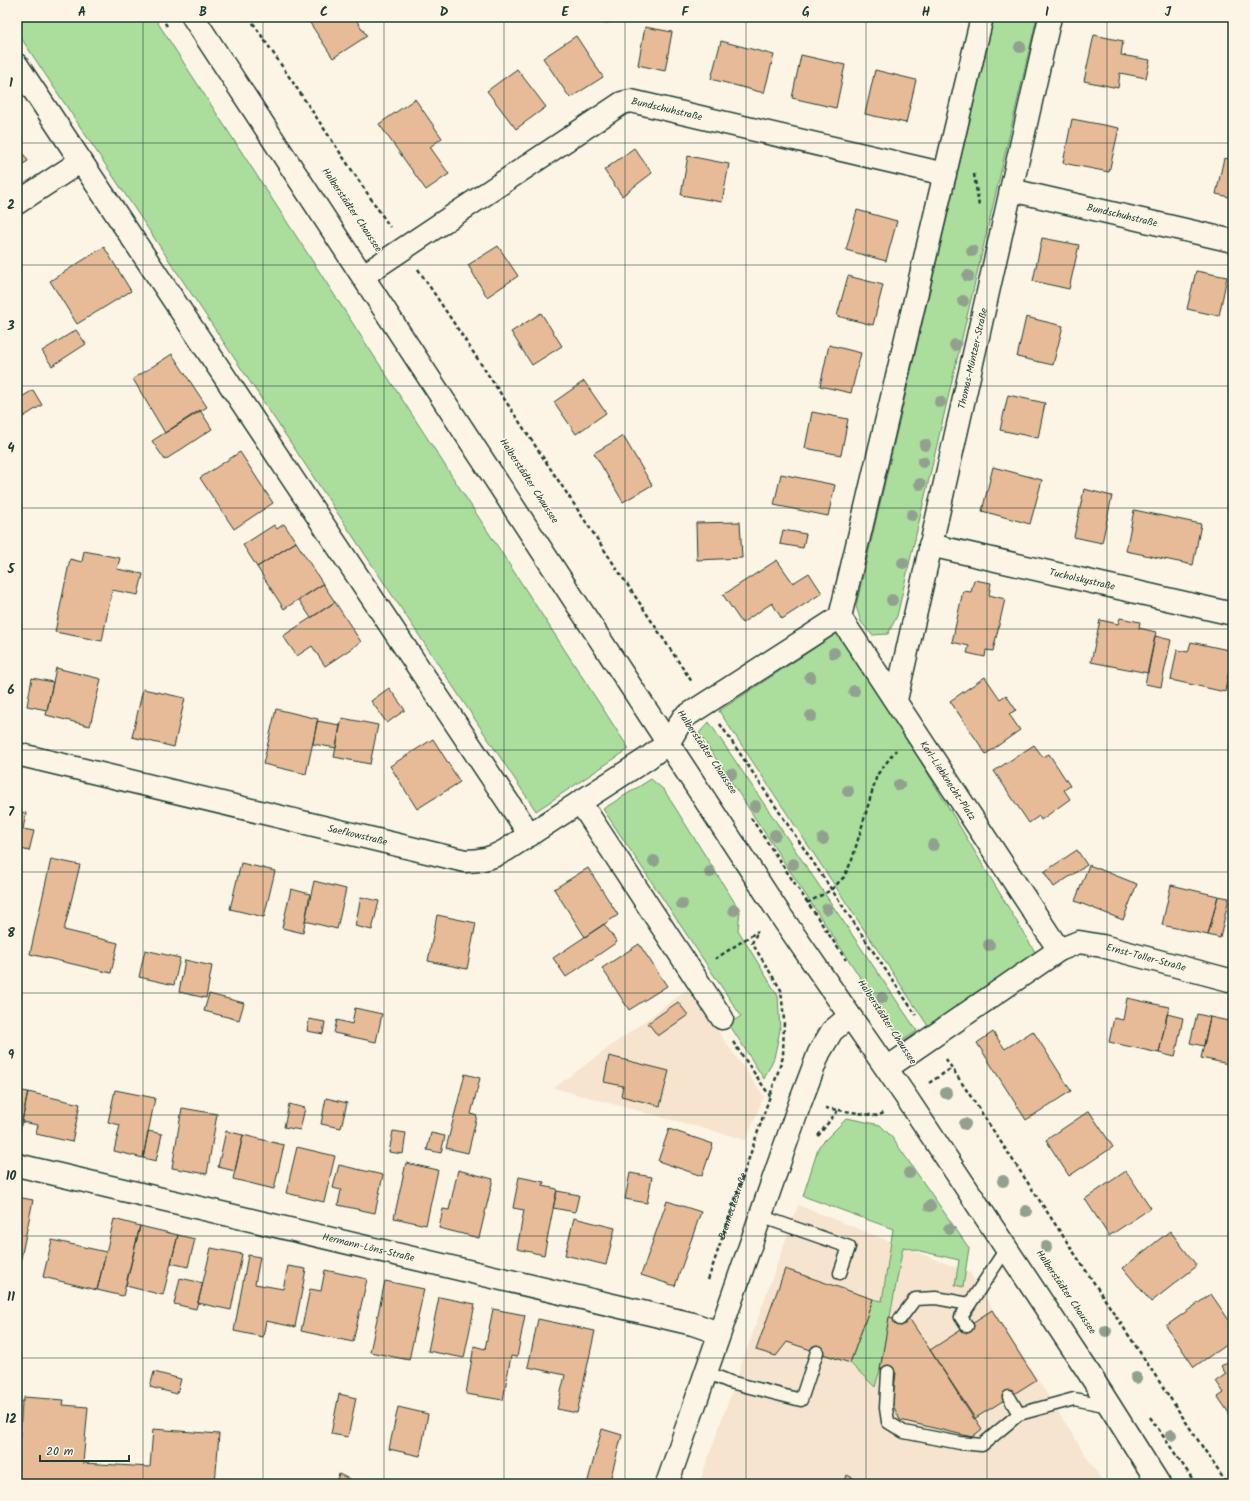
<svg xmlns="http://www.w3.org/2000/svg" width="1250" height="1501" viewBox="0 0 1250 1501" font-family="Kalam,sans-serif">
<rect width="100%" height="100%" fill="#fcf5e5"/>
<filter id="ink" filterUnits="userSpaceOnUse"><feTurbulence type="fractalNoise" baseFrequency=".025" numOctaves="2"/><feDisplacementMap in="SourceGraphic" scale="8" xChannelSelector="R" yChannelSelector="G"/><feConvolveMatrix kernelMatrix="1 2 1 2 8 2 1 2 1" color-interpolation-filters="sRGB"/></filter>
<g filter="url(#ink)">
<!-- built -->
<path fill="#f6e4ce" d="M688,989L764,1096L746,1140L554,1088Z
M798,1205L970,1273L1104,1484H699Z"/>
<!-- green -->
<path fill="#abdd9d" stroke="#658d68" d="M17,17H154L629,749L536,811L17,32Z
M994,17H1037L897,616L888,634L872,635L861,622L856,606Z
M842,630L1038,957L928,1026L719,711Z
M709,722L917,1031L902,1041L699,733Z
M651,779L664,790L740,911L738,930L778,996L780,1030L774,1058L764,1079L729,1024L741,1016L603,809Z
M847,1118L880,1125L891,1136L969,1248L963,1287L955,1285L959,1260L903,1247L880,1370L875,1387L850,1363L873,1299L882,1301L893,1229L803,1196L819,1146Z"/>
<!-- building -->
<path fill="#e7bb97" stroke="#1f3d34" d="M306,17H354L367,36L333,58Z
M603,17H626L627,20L604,23Z
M645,27L672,32L665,71L638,65Z
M1094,35L1123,41L1121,55L1150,60L1146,78L1120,73L1118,88L1084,81Z
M576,36L603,77L570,98L543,58Z
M721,41L774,55L764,93L711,79Z
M801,55L845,65L836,108L792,98Z
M517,69L546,107L516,129L487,91Z
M875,70L916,80L906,123L865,114Z
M415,99L442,138L430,147L449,174L426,190L379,124Z
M1072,119L1119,128L1109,172L1063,163Z
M17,144L28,161L17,168Z
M634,148L652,173L622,196L604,170Z
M688,156L729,164L722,202L681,195Z
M1224,158L1233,160V198L1216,194Z
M857,210L897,221L886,261L846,250Z
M1042,238L1079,245L1069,289L1033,281Z
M498,246L518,276L487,297L468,265Z
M104,247L131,291L77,324L50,281Z
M1196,271L1227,277L1219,316L1187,309Z
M848,276L883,285L873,325L837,316Z
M1233,306V319H1230Z
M541,313L562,346L532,365L511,332Z
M1026,317L1063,326L1053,365L1017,357Z
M76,330L86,344L52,366L42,351Z
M829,345L861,353L851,393L820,386Z
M172,354L207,407L165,433L133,379Z
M584,381L606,413L576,434L554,402Z
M33,390L42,405L23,417L17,408V400Z
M1008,395L1045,403L1038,438L1000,430Z
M17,408L23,417L17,421Z
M200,410L212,429L165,460L152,441Z
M812,412L848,419L841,455L805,448Z
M623,436L652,485L623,502L594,453Z
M240,452L273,503L234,529L200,478Z
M993,467L1042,480L1030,524L982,511Z
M781,474L835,485L828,516L774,505Z
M1084,489L1112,496L1102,543L1074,537Z
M1134,510L1201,524L1193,565L1126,551Z
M740,522L742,558L697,560L696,523Z
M284,524L296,542L257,567L243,545L274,525L277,529Z
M783,530L806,534L803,548L780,544Z
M296,542L323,584L284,609L257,567Z
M84,551L120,558L117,569L143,574L138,595L112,590L102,641L55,632L70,559L82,562Z
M777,560L793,583L809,573L822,593L782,619L772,603L742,623L723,595Z
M974,580L991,583L989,595L1005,599L993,651L986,650L985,657L967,653L969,646L952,642L963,591L971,592Z
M323,584L335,602L311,618L299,600Z
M335,602L361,642L325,666L312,646L297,656L283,636Z
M1120,618L1140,622L1139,628L1156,632L1148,673L1091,662L1100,620L1118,624Z
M1155,636L1171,640L1161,687L1145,684Z
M1191,642L1233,651L1225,692L1171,680L1177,650L1188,652Z
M1231,662H1233V690L1226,688Z
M56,668L101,679L90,726L46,715Z
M985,677L1000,699L1006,695L1016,710L1009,714L1020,730L986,754L950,701Z
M32,678L53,682L47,710L27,706Z
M389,688L405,710L387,723L371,701Z
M143,689L185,698L174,747L132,737Z
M276,709L318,719L306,774L263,764Z
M342,718L378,725L370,764L334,757Z
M317,721L340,725L336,748L313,744Z
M433,739L460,782L417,809L390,766Z
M1034,745L1043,757L1049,754L1070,786L1064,790L1070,799L1041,820L1039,816L1029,823L994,771Z
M17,811L26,813L23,829L34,831L29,851L21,849L17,867Z
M1077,850L1087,865L1054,887L1044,872Z
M51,859L80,865L64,930L118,943L111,973L30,954Z
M241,863L275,871L264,917L230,909Z
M1089,865L1137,884L1123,920L1075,901Z
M588,868L618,915L585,937L554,889Z
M314,881L346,889L337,929L305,921Z
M1171,885L1218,896L1208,935L1162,925Z
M291,889L310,894L303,933L282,928Z
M1218,896L1229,898L1220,938L1208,935Z
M361,897L379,901L372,930L355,926Z
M437,915L476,923L467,969L428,961Z
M604,924L617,942L566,977L553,958Z
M639,944L667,986L629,1010L602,968Z
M145,950L180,958L174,985L139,977Z
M185,960L212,966L206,998L179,992Z
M209,994L244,1003L239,1020L204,1011Z
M1127,998L1169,1007L1159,1053L1109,1042L1114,1018L1123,1020Z
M678,1002L688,1015L658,1036L648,1023Z
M355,1008L382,1014L376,1042L334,1033L337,1020L352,1024Z
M1167,1014L1183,1018L1175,1057L1159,1053Z
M1197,1014L1210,1017L1204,1046L1190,1043Z
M1210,1017L1233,1022V1065L1201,1058Z
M309,1019L325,1022L323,1034L307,1031Z
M1033,1031L1071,1091L1026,1120L977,1043L993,1032L1005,1049Z
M609,1056L669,1071L660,1106L621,1096L623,1086L604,1082Z
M465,1074L480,1078L471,1114L477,1116L468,1153L446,1148Z
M17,1090L28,1092L20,1130L17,1129Z
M115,1090L155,1098L143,1158L114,1151L120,1125L108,1122Z
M28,1092L80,1104L72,1142L36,1134L38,1125L22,1122Z
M326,1098L347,1103L341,1128L321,1124Z
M289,1104L305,1108L300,1130L284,1127Z
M182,1108L217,1114L207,1174L172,1168Z
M1089,1111L1113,1147L1069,1176L1046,1140Z
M669,1129L713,1144L702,1176L658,1161Z
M148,1131L162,1134L156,1161L143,1158Z
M226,1131L243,1135L235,1171L218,1167Z
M393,1131L406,1133L403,1154L389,1152Z
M431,1133L445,1136L441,1153L427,1150Z
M243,1135L284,1145L274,1189L233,1179Z
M297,1147L335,1156L324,1202L286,1193Z
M406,1163L438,1170L426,1225L394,1218Z
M339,1165L383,1175L375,1213L338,1205L341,1190L333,1188Z
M458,1170L493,1179L479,1238L439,1228L443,1209L449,1210Z
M1126,1171L1151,1208L1109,1236L1085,1199Z
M630,1173L652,1177L647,1203L625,1199Z
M519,1177L544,1182L543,1186L557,1189L544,1255L517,1249L524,1210L513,1208Z
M557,1191L579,1195L575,1212L553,1208Z
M17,1197L33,1200L18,1273H17Z
M667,1201L701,1212L675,1286L641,1275Z
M574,1218L615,1228L606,1265L565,1255Z
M114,1219L140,1226L123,1296L97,1290Z
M140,1226L178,1235L163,1295L126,1286Z
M1170,1231L1197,1266L1151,1302L1123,1268Z
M178,1235L195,1239L188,1267L171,1263Z
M52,1240L106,1252L97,1290L43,1277Z
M211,1248L242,1254L231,1310L198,1303Z
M248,1255L260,1257L255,1284L283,1289L288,1266L306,1269L295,1327L266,1321L263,1337L234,1331Z
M785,1269L873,1299L850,1363L787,1342L776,1356L756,1350Z
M325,1270L367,1279L353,1342L301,1331L310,1289L321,1291Z
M180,1278L203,1283L196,1309L174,1304Z
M385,1281L424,1289L409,1360L370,1352Z
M1211,1294L1233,1326V1340L1194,1367L1166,1326Z
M439,1297L475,1304L464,1358L428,1351Z
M493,1309L525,1315L517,1357L511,1356L503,1400L466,1394L474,1346L485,1349Z
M992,1310L1036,1380L974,1419L930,1350Z
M889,1317L911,1321L982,1429L972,1437L900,1420L892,1403L896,1373L880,1370Z
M538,1319L595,1331L577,1413L557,1409L565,1375L528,1367Z
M1233,1358V1419L1218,1397L1224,1393L1216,1381L1226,1374L1221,1366Z
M154,1372L181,1379L177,1394L150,1387Z
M339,1394L356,1398L348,1437L331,1434Z
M24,1397L64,1400L63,1405L88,1407L83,1463L150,1467L153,1429L219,1434L215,1484H17L22,1401H24Z
M398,1407L428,1414L420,1456L389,1449Z
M602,1429L622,1435L609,1484H587Z
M339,1474L359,1484H335Z
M847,1475L864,1484H844Z"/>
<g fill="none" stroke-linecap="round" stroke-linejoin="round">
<!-- lane casing -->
<g stroke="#1f3d34" stroke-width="15">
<path id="lane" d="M760,1216L849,1247L840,1273
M900,1319L915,1299L936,1298L969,1304
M967,1326L961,1317L1006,1249
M706,1372L730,1382L801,1400L817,1352
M888,1372L886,1408L888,1422L904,1432L960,1443L982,1445L1019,1414
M1009,1397L1019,1414L1074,1399L1109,1406"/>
</g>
<!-- street casing -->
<g stroke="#1f3d34" stroke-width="25">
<g id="street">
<path d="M17,65L530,835"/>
<path id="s2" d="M1011,190L1233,241"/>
<path d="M17,203L81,161"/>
<path id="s3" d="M364,275L622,103L631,101L945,174"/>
<path id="s4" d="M930,545L1233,614"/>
<path d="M840,617L982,17"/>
<path id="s5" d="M840,617L1059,950"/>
<path id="s6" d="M896,700L1050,17"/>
<path id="s7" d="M17,754L465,861C481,861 492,858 506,850L648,758L669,742L683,718L840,617"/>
<path d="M580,802L722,1018"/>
<path id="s8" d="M887,1068L1059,950L1079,942L1102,946L1233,981"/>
<path id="s9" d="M17,1165L693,1324L719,1333"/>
</g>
</g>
<!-- secondary casing -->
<g stroke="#1f3d34" stroke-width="25">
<path id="secondary" d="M193,17L781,916L906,1097L1087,1370L1159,1484
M667,1484L800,1103L819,1053L832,1031L850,1016"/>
</g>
<!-- path -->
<g stroke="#1f3d34" stroke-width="2.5" stroke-dasharray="4 3" stroke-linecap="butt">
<path d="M161,17L167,26"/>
<path d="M249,17L390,227"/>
<path d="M974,174L979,206"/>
<path d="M418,269L692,682"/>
<path d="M720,724L916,1015"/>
<path d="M751,818L846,960"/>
<path d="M807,903L831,890L844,877L852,860L877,775L896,750"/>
<path d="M715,959L758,931"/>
<path d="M733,1042L770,1096"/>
<path d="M946,1059L1227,1484"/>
<path d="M929,1083L952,1068"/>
<path d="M825,1108L878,1116L885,1112"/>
<path d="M818,1136L838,1110"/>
<path id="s1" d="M708,1280L783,1057L784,1020L781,990L752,943L758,931"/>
<path d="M1150,1417L1196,1484"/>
</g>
<!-- lane -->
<use href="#lane" stroke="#fcf5e5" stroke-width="12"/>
<!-- street -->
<use href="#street" stroke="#fcf5e5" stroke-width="22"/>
<!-- secondary -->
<use href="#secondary" stroke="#fcf5e5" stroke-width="22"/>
</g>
<!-- trees -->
<g fill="#92a18f">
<circle cx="1020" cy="47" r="6"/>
<circle cx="972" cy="251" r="6"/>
<circle cx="968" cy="276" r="6"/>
<circle cx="963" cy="301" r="6"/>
<circle cx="955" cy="345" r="6"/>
<circle cx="940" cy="402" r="6"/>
<circle cx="925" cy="445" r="6"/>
<circle cx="923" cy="462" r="6"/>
<circle cx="920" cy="484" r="6"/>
<circle cx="912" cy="515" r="6"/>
<circle cx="903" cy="563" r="6"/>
<circle cx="892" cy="600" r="6"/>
<circle cx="834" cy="653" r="6"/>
<circle cx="810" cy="677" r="6"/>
<circle cx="854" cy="691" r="6"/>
<circle cx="811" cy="716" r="6"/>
<circle cx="731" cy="774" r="6"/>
<circle cx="899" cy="785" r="6"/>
<circle cx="848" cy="791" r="6"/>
<circle cx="755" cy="806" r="6"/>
<circle cx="775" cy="835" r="6"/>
<circle cx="823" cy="839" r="6"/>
<circle cx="933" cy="845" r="6"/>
<circle cx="654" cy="861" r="6"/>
<circle cx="793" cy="864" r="6"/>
<circle cx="710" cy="872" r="6"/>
<circle cx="682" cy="904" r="6"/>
<circle cx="827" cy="909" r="6"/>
<circle cx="734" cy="910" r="6"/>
<circle cx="989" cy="945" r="6"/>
<circle cx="882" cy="998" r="6"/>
<circle cx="946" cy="1093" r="6"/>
<circle cx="965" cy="1124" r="6"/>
<circle cx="909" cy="1173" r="6"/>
<circle cx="1003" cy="1181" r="6"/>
<circle cx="930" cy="1206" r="6"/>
<circle cx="1026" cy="1211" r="6"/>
<circle cx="949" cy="1229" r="6"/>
<circle cx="1046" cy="1247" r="6"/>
<circle cx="1106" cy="1331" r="6"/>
<circle cx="1136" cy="1378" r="6"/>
<circle cx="1171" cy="1435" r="6"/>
</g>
</g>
<!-- grid -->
<path fill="none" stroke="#1f3d34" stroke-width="1" stroke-opacity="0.55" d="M143,17V1484M263,17V1484M384,17V1484M504,17V1484M625,17V1484M746,17V1484M866,17V1484M987,17V1484M1107,17V1484M17,143H1233M17,265H1233M17,386H1233M17,508H1233M17,629H1233M17,750H1233M17,872H1233M17,993H1233M17,1115H1233M17,1236H1233M17,1358H1233"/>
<g text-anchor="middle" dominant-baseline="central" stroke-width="3" stroke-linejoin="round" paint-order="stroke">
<!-- street labels -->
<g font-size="10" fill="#1f3d34" stroke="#fcf5e5">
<text stroke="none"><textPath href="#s3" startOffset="356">Bundschuhstraße</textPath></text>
<text transform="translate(352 210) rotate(56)">Halberstädter Chaussee</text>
<text stroke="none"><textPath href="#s2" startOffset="114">Bundschuhstraße</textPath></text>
<text stroke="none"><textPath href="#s6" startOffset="350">Thomas-Müntzer-Straße</textPath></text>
<text transform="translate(529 481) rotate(57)">Halberstädter Chaussee</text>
<text stroke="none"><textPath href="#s4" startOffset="156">Tucholskystraße</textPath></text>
<text transform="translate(707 752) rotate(56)">Halberstädter Chaussee</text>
<text stroke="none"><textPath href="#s5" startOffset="196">Karl-Liebknecht-Platz</textPath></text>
<text stroke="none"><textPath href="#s7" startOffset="350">Saefkowstraße</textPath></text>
<text stroke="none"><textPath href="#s8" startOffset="299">Ernst-Toller-Straße</textPath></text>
<text transform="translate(887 1022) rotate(57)">Halberstädter Chaussee</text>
<text stroke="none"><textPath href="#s1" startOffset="78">Brenneckestraße</textPath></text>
<text stroke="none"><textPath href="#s9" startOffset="361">Hermann-Löns-Straße</textPath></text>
<text transform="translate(1066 1292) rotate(56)">Halberstädter Chaussee</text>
</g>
</g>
<!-- margin -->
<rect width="1250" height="1501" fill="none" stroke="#fcf5e5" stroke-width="44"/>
<!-- scale -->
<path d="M40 1455v6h89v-6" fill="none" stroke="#1f3d34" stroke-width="2"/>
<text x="46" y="1455" font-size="12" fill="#1f3d34" stroke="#fcf5e5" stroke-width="3" paint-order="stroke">20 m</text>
<rect x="22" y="22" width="1206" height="1457" fill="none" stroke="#1f3d34" stroke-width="1.5"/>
<g font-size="13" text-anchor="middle" font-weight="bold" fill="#1f3d34">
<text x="82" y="16">A</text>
<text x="203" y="16">B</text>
<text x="324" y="16">C</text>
<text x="444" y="16">D</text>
<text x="565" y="16">E</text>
<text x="685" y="16">F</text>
<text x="806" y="16">G</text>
<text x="926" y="16">H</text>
<text x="1047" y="16">I</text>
<text x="1168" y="16">J</text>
<text x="11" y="87">1</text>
<text x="11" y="209">2</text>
<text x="11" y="330">3</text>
<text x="11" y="452">4</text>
<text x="11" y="573">5</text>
<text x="11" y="694">6</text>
<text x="11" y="816">7</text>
<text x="11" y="937">8</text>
<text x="11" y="1059">9</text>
<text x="11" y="1180">10</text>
<text x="11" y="1301">11</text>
<text x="11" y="1423">12</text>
</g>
</svg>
